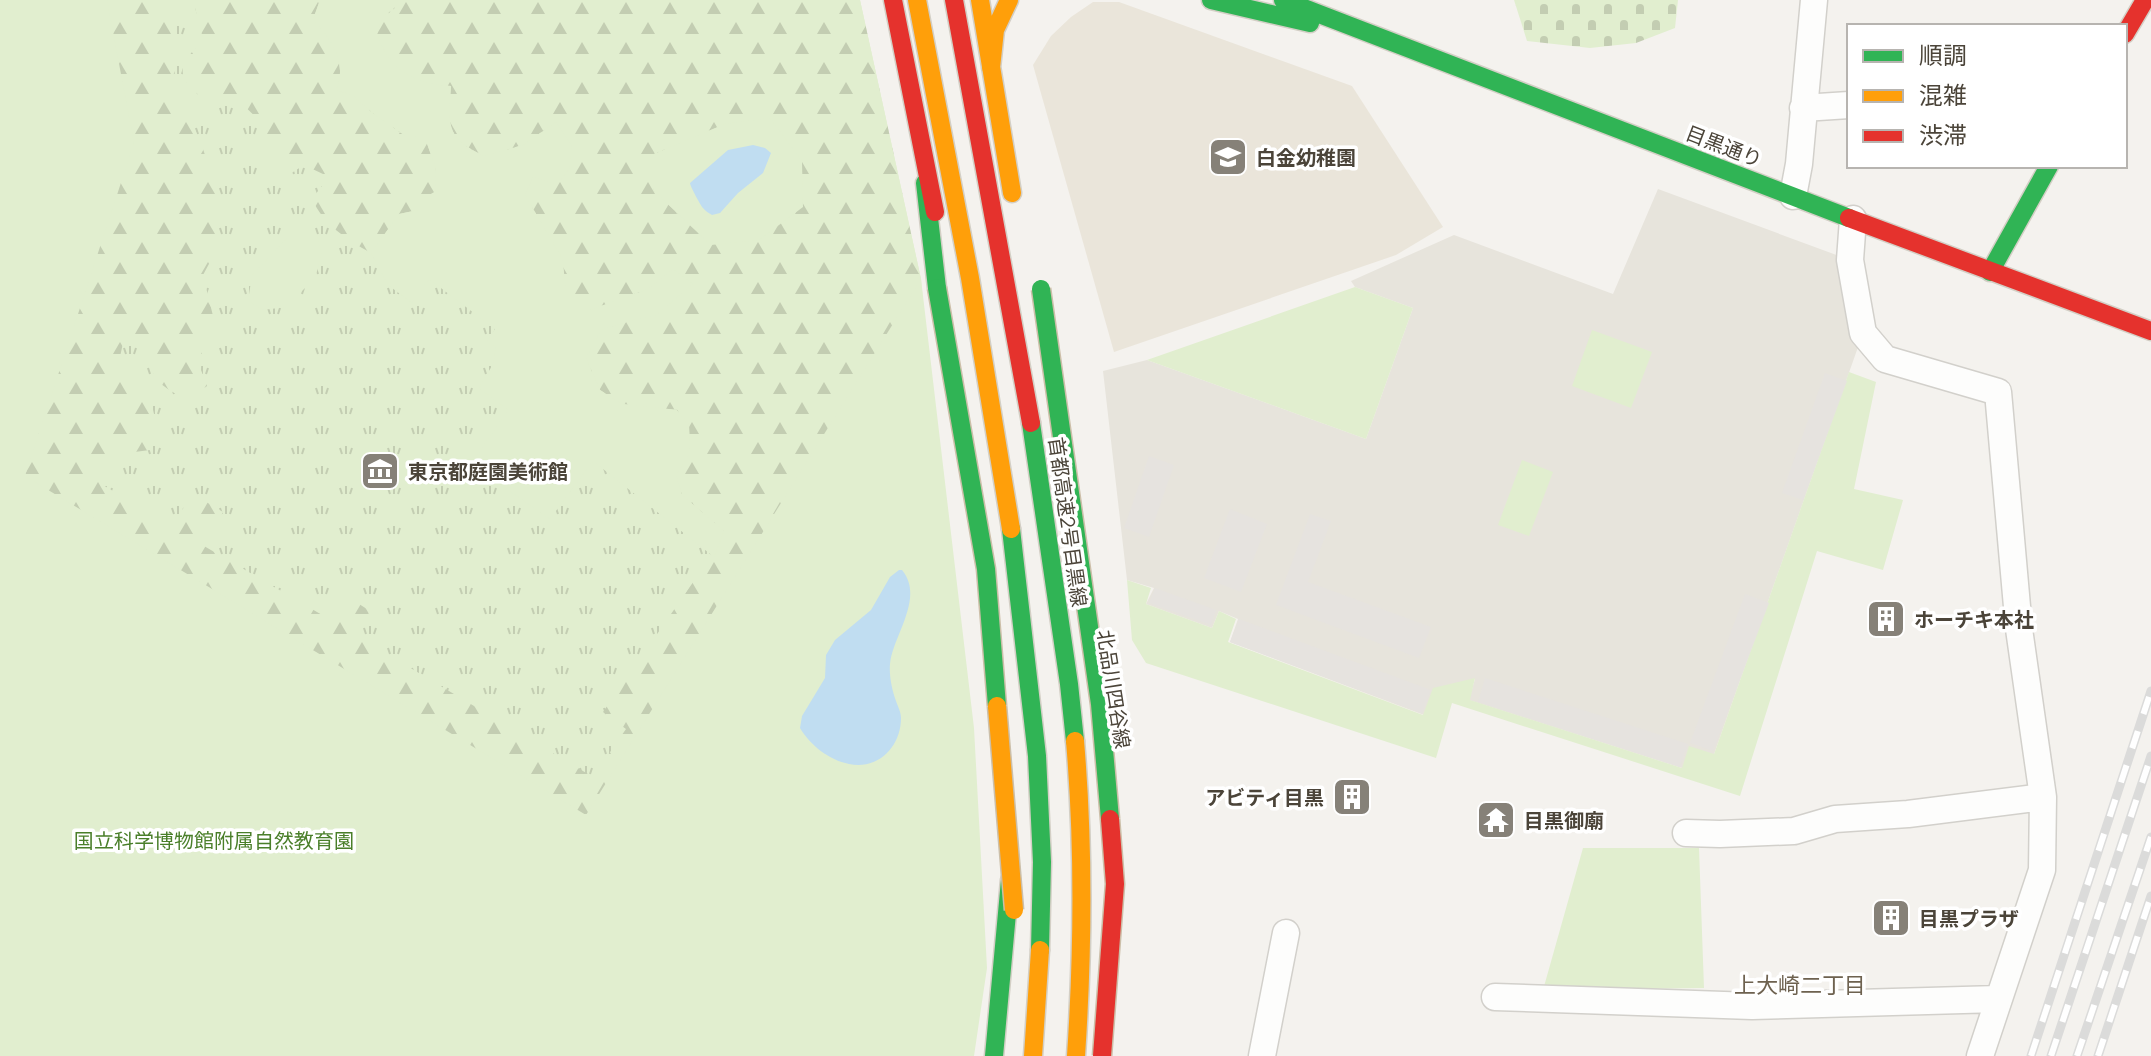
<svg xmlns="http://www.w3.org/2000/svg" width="2151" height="1056" viewBox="0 0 2151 1056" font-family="Manrope,'Noto Sans JP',sans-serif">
<defs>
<pattern id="grass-tufts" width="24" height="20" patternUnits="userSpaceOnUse" patternTransform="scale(2)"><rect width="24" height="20" fill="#e1eecf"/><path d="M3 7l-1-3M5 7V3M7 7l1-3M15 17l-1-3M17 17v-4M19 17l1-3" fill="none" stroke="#c3cdb2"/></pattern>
<pattern id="forest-firs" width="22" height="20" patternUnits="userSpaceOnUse" patternTransform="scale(2)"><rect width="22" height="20" fill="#e1eecf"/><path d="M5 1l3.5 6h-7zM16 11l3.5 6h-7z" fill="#c3cdb2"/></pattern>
<pattern id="cemetery-stones" width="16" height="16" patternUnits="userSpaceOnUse" patternTransform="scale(2)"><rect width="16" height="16" fill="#e1eecf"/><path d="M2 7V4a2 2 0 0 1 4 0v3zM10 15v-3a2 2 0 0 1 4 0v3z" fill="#c3cdb2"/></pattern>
</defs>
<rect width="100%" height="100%" fill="#f4f2ee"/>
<!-- residential -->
<path fill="#e7e4dc" d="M1658,189L1850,260L1863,333L1714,754L1682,768L1469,700L1475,679L1424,715L1230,642L1238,619L1219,611L1212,628L1146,604L1154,588L1127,580L1103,371L1147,360L1366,439L1413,308L1355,287L1351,281L1454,235L1613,294Z"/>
<!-- education -->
<path fill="#eae5da" d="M1093,2H1119L1352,86L1443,227L1396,255L1114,352L1033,65L1051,36L1071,17Z"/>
<!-- grass -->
<path fill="url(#grass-tufts)" d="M107,0H860L921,279L586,815L25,476Z"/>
<!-- forest -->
<path fill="url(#forest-firs)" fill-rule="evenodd" d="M0,0H169L172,5L177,47L173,81L201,143L216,188L217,249L203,275L214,320L202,347L201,370L207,386C183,404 177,395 154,379L148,343L136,337L123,343L118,366L150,397L154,414L150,450L119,454L103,485L171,526L193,494L223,512L204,546L329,619L345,595L370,611L357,636L593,777L626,729L603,712L705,565L714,557L724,531L682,495L676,475L690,453L689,425L678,410L622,404L600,390L586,358L601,330L636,319L656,315L673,269L648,289L590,310L566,288L562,258L525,195L556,122L523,145L484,156C446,137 448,126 451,86C413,83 391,70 377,34L382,19L404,0H860L921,279L981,966L0,1056ZM725,124L711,245L654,191L649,156Z
M193,0H320L313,19L327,34L338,55L341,78L352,95L375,115L404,135L425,138L435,166L437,191L424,198L418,210L399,214L371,253C346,239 324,225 312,199L324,183L323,174L304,165L290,174L261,149L262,123L235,97L205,101C175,74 176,70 203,39Z"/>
<!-- cemetery -->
<path fill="url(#cemetery-stones)" d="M1514,0H1678L1675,28L1636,43L1590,48L1527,41Z"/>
<!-- garden -->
<path fill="#e1eecf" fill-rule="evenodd" d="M0,0H107L134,143L25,476L586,815L921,279L974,728L987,968L974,1056H0Z
M320,0H404L382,18L377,34C390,70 413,84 451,86C448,126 445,137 484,156L523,145L556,122L572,146L569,169L557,185L533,177L525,195L562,258L566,288L590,310L648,289L673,269L693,284L656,315L636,319L601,330L586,358L600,390L622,404L677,410L689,425L690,453L676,475L682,495L724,531L714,557L593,461L550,519L471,464L508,410L479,388L493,364L496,348L487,341L495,329L429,279L412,303L388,285L371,253L399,214L418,210L424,198L436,191L435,166L425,138L404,135L375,115L352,95L336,90C348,63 331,38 313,20Z
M770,118L802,161L803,207L759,240L711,245L654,191L649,156L725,124ZM709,166L753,183L738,192L720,213L702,208C699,199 691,192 690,183Z
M291,234H317L322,254L315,278L286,307L263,310L248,301L252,275Z
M1355,287L1413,308L1366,439L1147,360Z
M1592,330L1652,352L1631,408L1572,386Z
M1849,372L1876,382L1854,489L1903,500L1883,570L1817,551L1740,796L1452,703L1436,758L1146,663L1132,640L1127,580L1151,588L1146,604L1212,628L1219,611L1236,619L1228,642L1423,715L1433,688L1475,678L1470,700L1682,768L1689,746L1714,754Z
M1522,460L1553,472L1529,536L1498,525Z
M1583,848H1699L1704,988L1543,990Z"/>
<!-- parking -->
<path fill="#e6e3df" d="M1825,373L1847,381L1803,500L1782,493Z
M1149,456L1174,465L1149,537L1124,528Z
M1230,509L1267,524L1241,592L1204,578Z
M1310,514L1331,521L1308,582L1431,627L1419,658L1276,605Z
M1155,588L1216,610L1211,625L1149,603Z
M1745,594L1769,603L1713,751L1690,743Z
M1239,619L1431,690L1422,713L1230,642Z
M1485,678L1688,744L1680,767L1478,702Z"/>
<!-- water -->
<path fill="#c0ddf1" d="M753,145L765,148L771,153L763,173L738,193L720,213L712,215C709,213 705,211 703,208C701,206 690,186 690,183L728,150Z
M899,570H902C925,598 893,635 890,664C889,676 892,690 896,701C898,707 901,712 901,718C901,747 878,770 849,764C829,760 810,745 800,728L802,716L825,678L826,655L835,640L871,610L890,577Z"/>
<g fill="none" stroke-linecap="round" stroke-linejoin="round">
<!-- street casing -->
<g stroke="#d2d0cb" stroke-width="29">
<path id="street" d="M1803,108L1849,105
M1793,196L1799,164L1814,0
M1853,219L1850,260L1863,333L1885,359L1998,392L2019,629L2043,797L2042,870L1980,1056
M1686,833L1720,834L1794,831L1835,819L1908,814L2043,797
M1495,997L1752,1006L1998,999
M1262,1056L1286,933"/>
</g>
<!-- fast casing -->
<g stroke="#d3cfc5" stroke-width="21">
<path id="fast" d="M1211,0L1310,23
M1283,0L1849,218
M925,183L937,288
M1990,272L2049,166
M1031,423L1069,684L1075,741
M1011,529L1037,756L1042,862L1040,950
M994,1056L1010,880"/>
</g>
<!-- slow casing -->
<g stroke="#d3cfc5" stroke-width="21">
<path id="slow" d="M917,0L970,278L1011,529
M980,0L1012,193
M991,68L995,30L1009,0
M1075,741C1084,846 1083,951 1076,1056
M1033,1056L1040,950"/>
</g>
<!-- jam casing -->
<g stroke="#d3cfc5" stroke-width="21">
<path id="jam" d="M893,0L935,212
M954,0L1031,423
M2125,34L2145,0
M1849,218L2151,331"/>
</g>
<!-- street -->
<use href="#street" stroke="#fdfdfc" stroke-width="26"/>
<!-- fast -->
<use href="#fast" stroke="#30b455" stroke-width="18"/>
<!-- slow -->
<use href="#slow" stroke="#ff9f0a" stroke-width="18"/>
<!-- jam -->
<use href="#jam" stroke="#e5322d" stroke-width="18"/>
<!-- rail casing -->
<g stroke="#dbdbda" stroke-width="9">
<path id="rail" d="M2031,1056L2151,691
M2051,1056L2151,756
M2077,1056L2151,837
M2098,1056L2151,896"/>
</g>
<!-- rail -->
<use href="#rail" stroke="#fff" stroke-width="6" stroke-dasharray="18" stroke-linecap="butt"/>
<!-- fast-bridge casing -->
<g stroke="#ccbfa9" stroke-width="21" stroke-linecap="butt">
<path id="fast-bridge" d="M937,288L986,569L997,706
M1041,289L1100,704L1110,819"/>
</g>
<!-- slow-bridge casing -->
<g stroke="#ccbfa9" stroke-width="21" stroke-linecap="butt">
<path id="slow-bridge" d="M997,706L1014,910"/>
</g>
<!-- jam-bridge casing -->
<g stroke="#ccbfa9" stroke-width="21" stroke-linecap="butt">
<path id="jam-bridge" d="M1102,1056L1115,884L1110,819"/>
</g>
<!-- fast-bridge -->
<use href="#fast-bridge" stroke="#30b455" stroke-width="18"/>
<!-- slow-bridge -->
<use href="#slow-bridge" stroke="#ff9f0a" stroke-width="18"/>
<!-- jam-bridge -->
<use href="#jam-bridge" stroke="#e5322d" stroke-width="18"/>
</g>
<!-- icons -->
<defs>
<g id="school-square" transform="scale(2)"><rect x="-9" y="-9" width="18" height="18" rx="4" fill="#868178" stroke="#fff"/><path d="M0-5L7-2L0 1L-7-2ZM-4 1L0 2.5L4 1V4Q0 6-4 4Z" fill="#fff"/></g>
<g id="museum-square" transform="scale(2)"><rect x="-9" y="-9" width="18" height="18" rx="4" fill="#868178" stroke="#fff"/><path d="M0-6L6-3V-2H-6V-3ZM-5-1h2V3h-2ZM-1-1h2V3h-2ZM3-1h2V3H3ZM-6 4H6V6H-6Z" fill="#fff"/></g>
<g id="building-square" transform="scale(2)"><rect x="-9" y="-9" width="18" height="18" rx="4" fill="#868178" stroke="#fff"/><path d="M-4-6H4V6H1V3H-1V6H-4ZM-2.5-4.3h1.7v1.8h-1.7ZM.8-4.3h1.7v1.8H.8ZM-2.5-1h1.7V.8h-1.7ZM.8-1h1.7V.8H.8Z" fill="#fff"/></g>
<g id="temple-square" transform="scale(2)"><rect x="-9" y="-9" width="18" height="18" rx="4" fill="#868178" stroke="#fff"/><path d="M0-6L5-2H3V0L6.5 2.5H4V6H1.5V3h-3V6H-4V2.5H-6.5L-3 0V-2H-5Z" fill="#fff"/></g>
</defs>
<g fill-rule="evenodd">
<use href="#school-square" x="1228" y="157"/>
<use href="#museum-square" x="380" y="471"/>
<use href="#building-square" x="1886" y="619"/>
<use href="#building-square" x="1352" y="797"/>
<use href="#temple-square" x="1496" y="820"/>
<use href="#building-square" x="1891" y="918"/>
</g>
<g text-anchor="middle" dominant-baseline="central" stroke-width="7" stroke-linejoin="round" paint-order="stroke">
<!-- street labels -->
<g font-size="20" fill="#4b4439" stroke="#fff">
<text transform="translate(1724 146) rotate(21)">目黒通り</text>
<text transform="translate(1068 522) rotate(82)">首都高速2号目黒線</text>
<text transform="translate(1114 689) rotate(81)">北品川四谷線</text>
</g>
<!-- poi labels -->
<g font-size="20" font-weight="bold" fill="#4b4439" stroke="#fff" text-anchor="start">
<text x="1256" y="157">白金幼稚園</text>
<text x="408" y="471">東京都庭園美術館</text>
<text x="1914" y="619">ホーチキ本社</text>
<text x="1324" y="797" text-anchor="end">アビティ目黒</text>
<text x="1524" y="820">目黒御廟</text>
<text x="1919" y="918">目黒プラザ</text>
</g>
<!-- park labels -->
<g font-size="20" fill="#4a7f2a" stroke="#fff">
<text x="214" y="840">国立科学博物館附属自然教育園</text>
</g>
<!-- neighbourhood labels -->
<g font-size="22" fill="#6e6250" stroke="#fff">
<text x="1800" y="985">上大崎二丁目</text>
</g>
</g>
<!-- legend -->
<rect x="1847" y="24" width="280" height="144" fill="#ffffff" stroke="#b7b4b0" stroke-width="2"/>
<rect x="1863" y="50" width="40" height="12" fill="#30b455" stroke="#b7b4b0" stroke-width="2"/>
<text x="1919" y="64" font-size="24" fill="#4b4439">順調</text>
<rect x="1863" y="90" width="40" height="12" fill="#ff9f0a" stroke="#b7b4b0" stroke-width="2"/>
<text x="1919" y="104" font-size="24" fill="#4b4439">混雑</text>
<rect x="1863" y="130" width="40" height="12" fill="#e5322d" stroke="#b7b4b0" stroke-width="2"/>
<text x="1919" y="144" font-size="24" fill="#4b4439">渋滞</text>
</svg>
